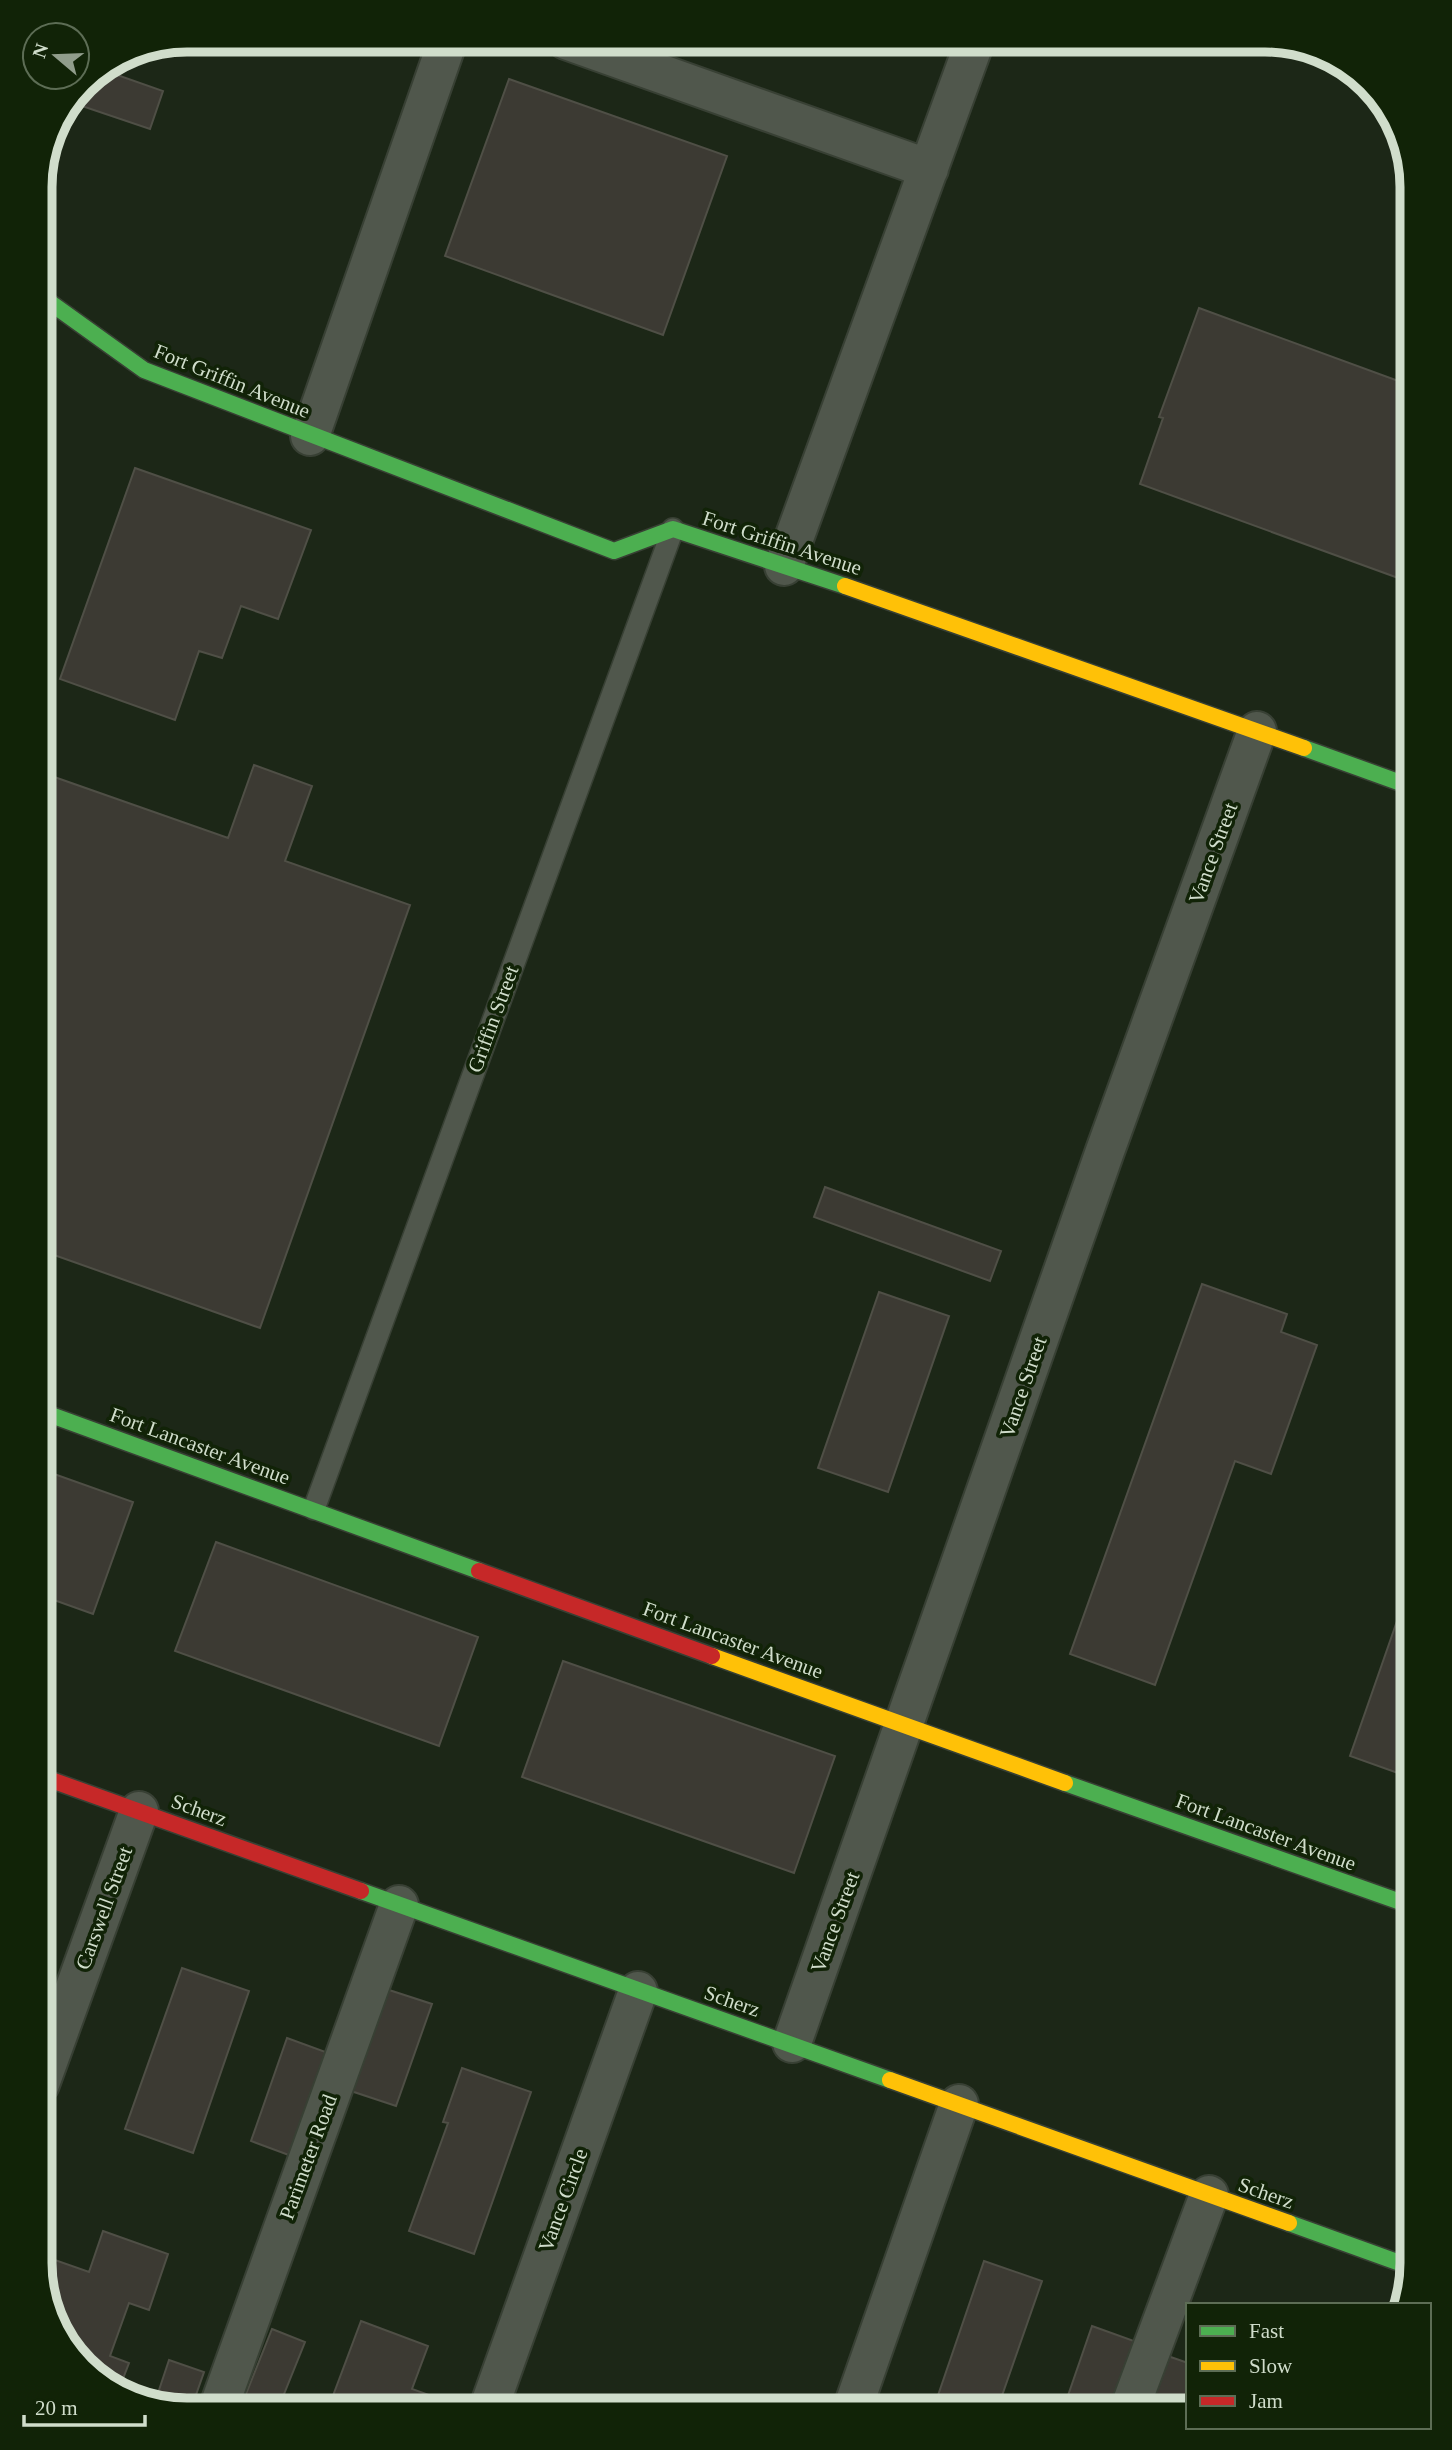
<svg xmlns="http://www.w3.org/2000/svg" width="1452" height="2450" viewBox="0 0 1452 2450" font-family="'Times New Roman',serif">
<rect width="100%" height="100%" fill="#1c2717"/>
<!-- building -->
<path fill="#3c3a33" stroke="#4f4f46" stroke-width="2" d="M103,70L163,91L150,129L70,102L84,83Z
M509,79L727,156L663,335L445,256Z
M1199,308L1412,386V583L1140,484L1163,418L1159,417Z
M135,468L311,530L278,619L241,606L222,658L199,651L175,720L60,679Z
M254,765L312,786L285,861L410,905L260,1328L40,1250V772L228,838Z
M825,1187L1001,1251L990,1281L814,1217Z
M1202,1284L1287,1314L1281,1332L1317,1345L1271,1474L1235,1461L1155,1685L1070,1654Z
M879,1292L949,1316L888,1492L818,1468Z
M40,1469L133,1502L93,1614L40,1595Z
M216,1542L478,1637L439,1746L175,1651Z
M1412,1578V1778L1350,1756Z
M563,1661L835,1756L794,1873L522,1777Z
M182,1968L249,1991L193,2153L125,2129Z
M386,1989L432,2004L396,2106L351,2091Z
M287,2038L331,2054L294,2157L251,2141Z
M462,2068L531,2092L474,2254L409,2231L448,2123L443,2122Z
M103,2231L168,2254L149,2310L129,2303L110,2356L129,2363L119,2389L105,2385L55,2327L46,2287L55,2260L89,2272Z
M984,2261L1042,2281L997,2410H933Z
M361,2321L428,2346L412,2389L443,2400L439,2410L328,2409Z
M1092,2326L1134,2341L1110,2410H1063Z
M272,2329L305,2342L278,2409H240Z
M1162,2354L1188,2363V2410H1143Z
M169,2360L204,2372L191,2409H178L155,2402Z"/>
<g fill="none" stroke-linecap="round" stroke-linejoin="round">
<!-- lane casing -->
<g stroke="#384034" stroke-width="24">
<path id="lane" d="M314,1509L673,529"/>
</g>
<!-- street casing -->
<g stroke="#384034" stroke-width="42">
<path id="street" d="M566,40L929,169
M310,436L448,40
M784,566L975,41
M792,2043L1105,1151L1257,731
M40,2084L139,1811
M218,2409L399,1905
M488,2410L638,1991
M852,2410L959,2104
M1129,2410L1209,2195"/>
</g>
<!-- fast casing -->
<g stroke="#384034" stroke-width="19">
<path id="fast" d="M41,296L144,370L614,551L673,529L845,586
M1304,748L1412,787
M40,1411L479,1571
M1065,1783L1412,1906
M361,1891L890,2080
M1289,2223L1411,2267"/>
</g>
<!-- slow casing -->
<g stroke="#384034" stroke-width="19">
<path id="slow" d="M845,586L1304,748
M712,1656L1065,1783
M890,2080L1289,2223"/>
</g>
<!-- jam casing -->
<g stroke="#384034" stroke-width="19">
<path id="jam" d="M479,1571L712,1656
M40,1776L361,1891"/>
</g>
<!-- lane -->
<use href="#lane" stroke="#50574c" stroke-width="21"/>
<!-- street -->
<use href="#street" stroke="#50574c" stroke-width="38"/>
<!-- fast -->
<use href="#fast" stroke="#4caf50" stroke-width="16"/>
<!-- slow -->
<use href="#slow" stroke="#ffc107" stroke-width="16"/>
<!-- jam -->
<use href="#jam" stroke="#c62828" stroke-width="16"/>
</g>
<g text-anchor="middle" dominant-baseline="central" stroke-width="7" stroke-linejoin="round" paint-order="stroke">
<!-- street labels -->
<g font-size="21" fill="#d0ddcb" stroke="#112307">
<text transform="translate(232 381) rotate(22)">Fort Griffin Avenue</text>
<text transform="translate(782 543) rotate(18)">Fort Griffin Avenue</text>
<text transform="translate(1213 853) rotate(-70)">Vance Street</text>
<text transform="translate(493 1019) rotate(-70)">Griffin Street</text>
<text transform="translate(1023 1387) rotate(-71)">Vance Street</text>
<text transform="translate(200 1446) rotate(20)">Fort Lancaster Avenue</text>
<text transform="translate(733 1640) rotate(20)">Fort Lancaster Avenue</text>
<text transform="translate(199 1810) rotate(20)">Scherz</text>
<text transform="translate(1266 1832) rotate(20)">Fort Lancaster Avenue</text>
<text transform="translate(104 1908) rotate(-70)">Carswell Street</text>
<text transform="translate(835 1922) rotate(-70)">Vance Street</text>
<text transform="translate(732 2001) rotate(19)">Scherz</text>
<text transform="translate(308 2157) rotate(-70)">Parimeter Road</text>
<text transform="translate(1266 2193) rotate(19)">Scherz</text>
<text transform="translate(563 2200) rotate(-70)">Vance Circle</text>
</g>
</g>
<!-- crop -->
<path d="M0 0H1452V2450H0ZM187 52H1265A135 135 0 0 1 1400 187V2263A135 135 0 0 1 1265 2398H187A135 135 0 0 1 52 2263V187A135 135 0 0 1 187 52Z" fill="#112307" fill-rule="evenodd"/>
<path fill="none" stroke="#d0ddcb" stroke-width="9" d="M187 52H1265A135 135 0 0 1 1400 187V2263A135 135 0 0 1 1265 2398H187A135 135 0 0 1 52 2263V187A135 135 0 0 1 187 52Z"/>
<!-- legend -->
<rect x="1186" y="2303" width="245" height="126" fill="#112307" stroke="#5d6d55" stroke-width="2"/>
<rect x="1200" y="2326" width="35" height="10" fill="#4caf50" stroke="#5d6d55" stroke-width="2"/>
<text x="1249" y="2338" font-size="21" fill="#d0ddcb">Fast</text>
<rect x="1200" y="2361" width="35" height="10" fill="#ffc107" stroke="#5d6d55" stroke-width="2"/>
<text x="1249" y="2373" font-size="21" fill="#d0ddcb">Slow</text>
<rect x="1200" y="2396" width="35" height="10" fill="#c62828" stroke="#5d6d55" stroke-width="2"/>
<text x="1249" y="2408" font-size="21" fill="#d0ddcb">Jam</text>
<!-- north arrow -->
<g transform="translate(56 56) rotate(289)"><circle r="33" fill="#112307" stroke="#5d6d55" stroke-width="2"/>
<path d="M0-5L12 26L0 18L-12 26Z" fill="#919d8c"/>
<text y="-10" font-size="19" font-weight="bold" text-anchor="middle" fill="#d0ddcb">N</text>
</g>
<!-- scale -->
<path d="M24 2415v10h121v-10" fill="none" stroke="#d0ddcb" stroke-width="3.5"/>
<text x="35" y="2415" font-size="21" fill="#d0ddcb" stroke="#112307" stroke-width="5" paint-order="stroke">20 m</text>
</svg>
